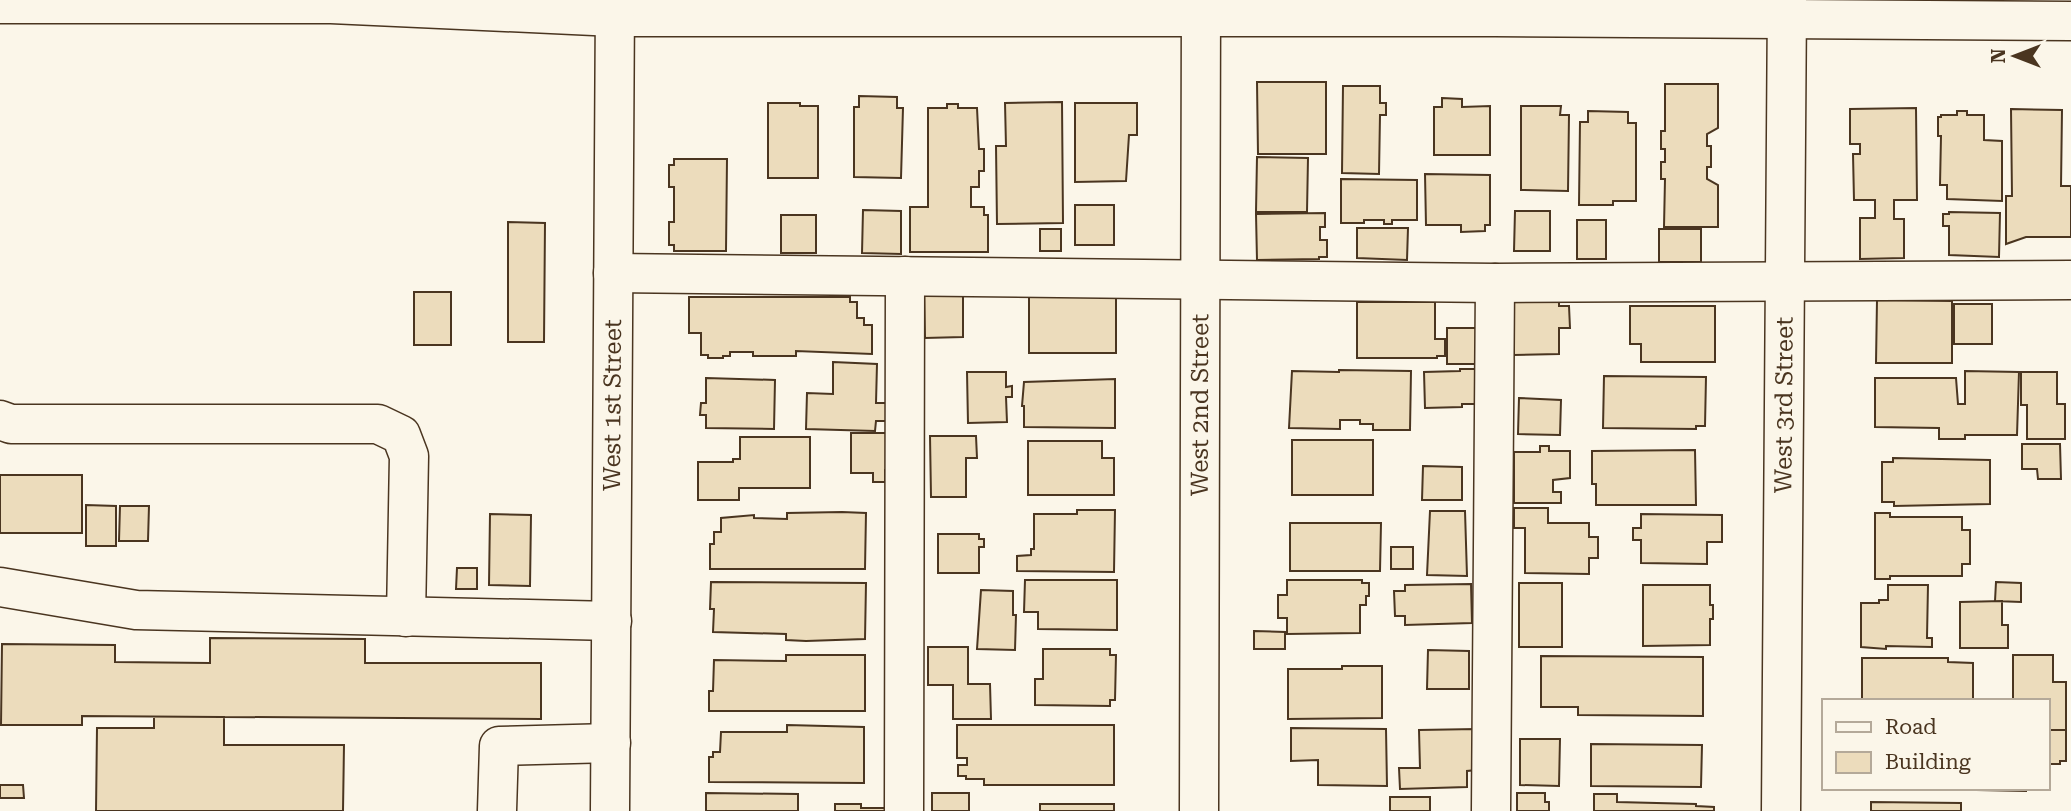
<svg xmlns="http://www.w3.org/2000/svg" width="2071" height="811" viewBox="0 0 2071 811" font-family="'Roboto Serif',serif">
<rect width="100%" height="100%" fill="#fbf6e9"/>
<!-- building -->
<path fill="#ecdcbc" stroke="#4a3520" stroke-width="2" d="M1257,82H1326V154H1258Z
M1665,84H1718V128L1707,134V146H1711V167H1707V179L1718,185V227H1664L1665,179H1661V162H1665V149H1661V131H1665Z
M1343,86H1380V103H1386V115H1380L1379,174L1342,173Z
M859,96L897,97V108H903L901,178L854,177V107H859Z
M1442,98L1462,99V107L1490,106V155H1434V107H1442Z
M1062,102L1063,223L997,224L996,146H1006L1005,103Z
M768,103H800V106H818V178H768Z
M1075,103H1137V135H1129L1126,181L1075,182Z
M947,104H958V108H977L979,149H984V171H979V187H971V207H984V215H988V252H910V207H928V108H947Z
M1521,106H1561L1560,115H1569L1568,191L1521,190Z
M1916,108L1917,200H1894V219H1904V258L1860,259V218H1875V200H1854L1853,154H1860V144H1850V109Z
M2011,109L2062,110L2061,186H2071V237H2026L2006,244V196H2012Z
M1588,111L1628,112V123H1636V201H1613V205H1579L1580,122H1588Z
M1957,111H1967V115H1984V140L2002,141V201L1947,199V185H1940L1941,136H1938V117H1941V115H1957Z
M1257,157L1308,158L1307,212H1256Z
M674,159H727L726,251H674V245H669V222H674V187H669V165H674Z
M1425,174L1490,175V225H1485V231L1461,232V225H1426Z
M1341,179L1417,180V220H1392V224H1384V220H1364V223H1341Z
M1075,205H1114V245H1075Z
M863,210L901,211V254L862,253Z
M1515,211H1550V251H1514Z
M1949,212L2000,213L1999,257L1949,255V226H1943V214H1949Z
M1325,213V227H1320V240H1327V257H1319V259L1257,260L1256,214Z
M781,215H816V253H781Z
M1577,220H1606V259H1577Z
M508,222L545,223L544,342H508Z
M1357,228H1408L1407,260L1357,258Z
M1040,229H1061V251H1040Z
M1659,229H1701V262H1659Z
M414,292H451V345H414Z
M924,293H963V337L925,338Z
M1029,296H1116V353H1029Z
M1514,296H1559V306H1569L1570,328H1559V354L1514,355Z
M689,297H850V302H857V318H864V325H872V354L796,351V356H753V352H730V356H723V358H708V355H701V333H689Z
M1877,300L1952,301V363H1876Z
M1357,302H1435V339H1445V356H1437V358H1357Z
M1954,304H1992V344H1954Z
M1630,306H1715V362H1641V344H1630Z
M1447,328H1480V364H1447Z
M833,362L877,364L876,403H889V421H876L875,431L806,429L807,393L833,394Z
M1460,369H1478V404H1462V407L1425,408L1424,372L1460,371Z
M1339,370L1411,371L1410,430H1373V424H1360V420H1340V429L1289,428L1292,371L1339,372Z
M1965,371L2019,372L2017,435H1965V439H1939V428L1875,427V378H1956L1958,404H1965Z
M967,372H1006V387L1012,386V397H1006L1007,422L968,423Z
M2021,372H2057V404H2065V439H2027V405H2021Z
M1604,376L1706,377L1705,426H1696V429L1603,428Z
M706,378L775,380L774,429L706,428V415H700L701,403H706Z
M1115,379V428L1024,427V406H1022L1024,382Z
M1519,398L1561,400L1560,435L1518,434Z
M851,433H890V470H885V482H873V473H851Z
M930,436H976L977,458H966V497H931Z
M740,437H810V488H739V500H698V462H733V459H740Z
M1292,440H1373V495H1292Z
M1028,441H1102V458H1114V495H1028Z
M2022,444H2060L2061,479H2038L2037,469H2022Z
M1540,446H1549V451H1570V478L1553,480V492H1561V503H1514V452H1540Z
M1695,450L1696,505H1596V484H1592V451Z
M1893,458L1990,460V504L1894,506V502H1882V462H1893Z
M1423,466L1462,467V500H1422Z
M0,475H82V533H0Z
M86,505L116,506V546H86Z
M120,506H149L148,541H119Z
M1514,508H1548V523H1589V537H1598V558H1589V574L1525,573V528H1514Z
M1077,510H1115L1114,572L1017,571V556L1031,555V549H1034V514H1077Z
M1430,511H1465L1467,576L1427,575Z
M842,512L866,513L865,569H710V544H714V532H721V518L754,515V518L787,519V513Z
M1875,513H1890V517H1962V530H1970V564H1962V576H1890V579H1875Z
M490,514L531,515L530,586L489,585Z
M1641,514L1722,515V542H1707V564L1641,563V540H1633V528H1641Z
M1290,523H1381L1380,571H1290Z
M938,534H979V539H984V547H979V573H938Z
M1391,547H1413V569H1391Z
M457,568H477V589H456Z
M1025,580H1117V630L1038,629V612H1024Z
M1287,580H1362V583H1369V596H1366V605H1360V633L1287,634V618H1278V595H1287Z
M711,582L866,583L865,639L806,641L786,640V634L713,632L714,609H710Z
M1996,582L2021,583V602L1995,601Z
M1519,583H1562V647H1519Z
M1471,584L1472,623L1405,625V616H1395L1394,591H1405V585Z
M1643,585H1710V605H1713V619H1710V645L1643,646Z
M1888,585H1928L1927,638H1932V647L1886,646V649L1861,647V603H1879V600H1888Z
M981,590L1013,591V615H1016L1015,650L977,649Z
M2002,601V625H2008V648H1960V602Z
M1254,631L1285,632V649H1254Z
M210,638L365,639V663H541V719L82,716V725H1L2,644L115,645V662L210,663Z
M928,647H968V684H990L991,719H953V685H928Z
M1043,649H1110V655H1116L1115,700H1110V706L1035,705V679H1043Z
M1428,650L1469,651V689H1427Z
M786,655H865V711H709V691H713L714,660L786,661Z
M2013,655H2053V682H2066V730H2048V701H2013Z
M1541,656L1703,657V716L1578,715V707H1541Z
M1862,658H1948V662L1973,663V701H1862Z
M1342,666H1382V718L1288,719V669H1342Z
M154,717H224V745H344L343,811H96L97,728H154Z
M787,725L864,727V783L709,782V757H713V752H720L721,732H787Z
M957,725H1114V785H984V779H966V776H958V765H967V758H957Z
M1291,728L1386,729L1387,786L1318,785V760L1291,761Z
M1476,729L1477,770L1467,771V787L1400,789L1399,768H1420L1419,730Z
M2048,730H2066V761H2060V764H2048Z
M1520,739H1560L1559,786L1520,785Z
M1591,744L1702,745L1701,787L1591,786Z
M0,785H23L24,798H0Z
M1875,788H2026V791Z
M706,793L798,794V811H706Z
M932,793H969V811H932Z
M1517,793H1545V802H1549V811H1517Z
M1594,794H1617V802L1696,804V806L1714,807V811H1594Z
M1390,797H1430V811H1390Z
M1871,802L1961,803V811H1871Z
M835,804H861V808H890V811H835Z
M1040,804H1114V811H1040Z"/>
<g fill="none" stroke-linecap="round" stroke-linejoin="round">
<!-- minor casing -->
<g stroke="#4a3520" stroke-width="41">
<g id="minor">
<path d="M0,4H331L615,17H1495L2071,21"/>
<path d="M613,273L1495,283L2071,280"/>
<path d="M0,420L11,424H378L401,435L409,456L406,617"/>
<path d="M0,587L136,610L612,621"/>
<path d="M497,811L499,746L611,743"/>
<path id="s1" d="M610,811L615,0"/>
<path d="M904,811L905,276"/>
<path id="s2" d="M1199,811L1201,0"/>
<path d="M1491,811L1495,283"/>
<path id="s3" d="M1781,811L1787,0"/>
</g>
</g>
<!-- minor -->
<use href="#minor" stroke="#fbf6e9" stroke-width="38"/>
</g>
<g text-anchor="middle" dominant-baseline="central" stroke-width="5" stroke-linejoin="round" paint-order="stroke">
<!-- street labels -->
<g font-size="24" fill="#4a3520" stroke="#fbf6e9">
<text stroke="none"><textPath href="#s1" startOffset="406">West 1st Street</textPath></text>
<text stroke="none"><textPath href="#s2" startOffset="406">West 2nd Street</textPath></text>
<text stroke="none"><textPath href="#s3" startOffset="406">West 3rd Street</textPath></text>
</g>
</g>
<!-- legend -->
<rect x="1822" y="699" width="228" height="91" fill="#fbf6e9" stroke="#b4a999" stroke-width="2"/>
<rect x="1836" y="722" width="35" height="10" fill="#fbf6e9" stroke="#b4a999" stroke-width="2"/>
<text x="1885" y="734" font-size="21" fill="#4a3520">Road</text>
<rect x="1836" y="752" width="35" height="21" fill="#ecdcbc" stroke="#b4a999" stroke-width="2"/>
<text x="1885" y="769" font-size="21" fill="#4a3520">Building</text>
<!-- north arrow -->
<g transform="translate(2015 56) rotate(270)" stroke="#fbf6e9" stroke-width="5" paint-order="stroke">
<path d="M0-5L12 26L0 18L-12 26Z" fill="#4a3520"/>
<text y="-10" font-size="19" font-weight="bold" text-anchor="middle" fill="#4a3520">N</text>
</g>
</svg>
